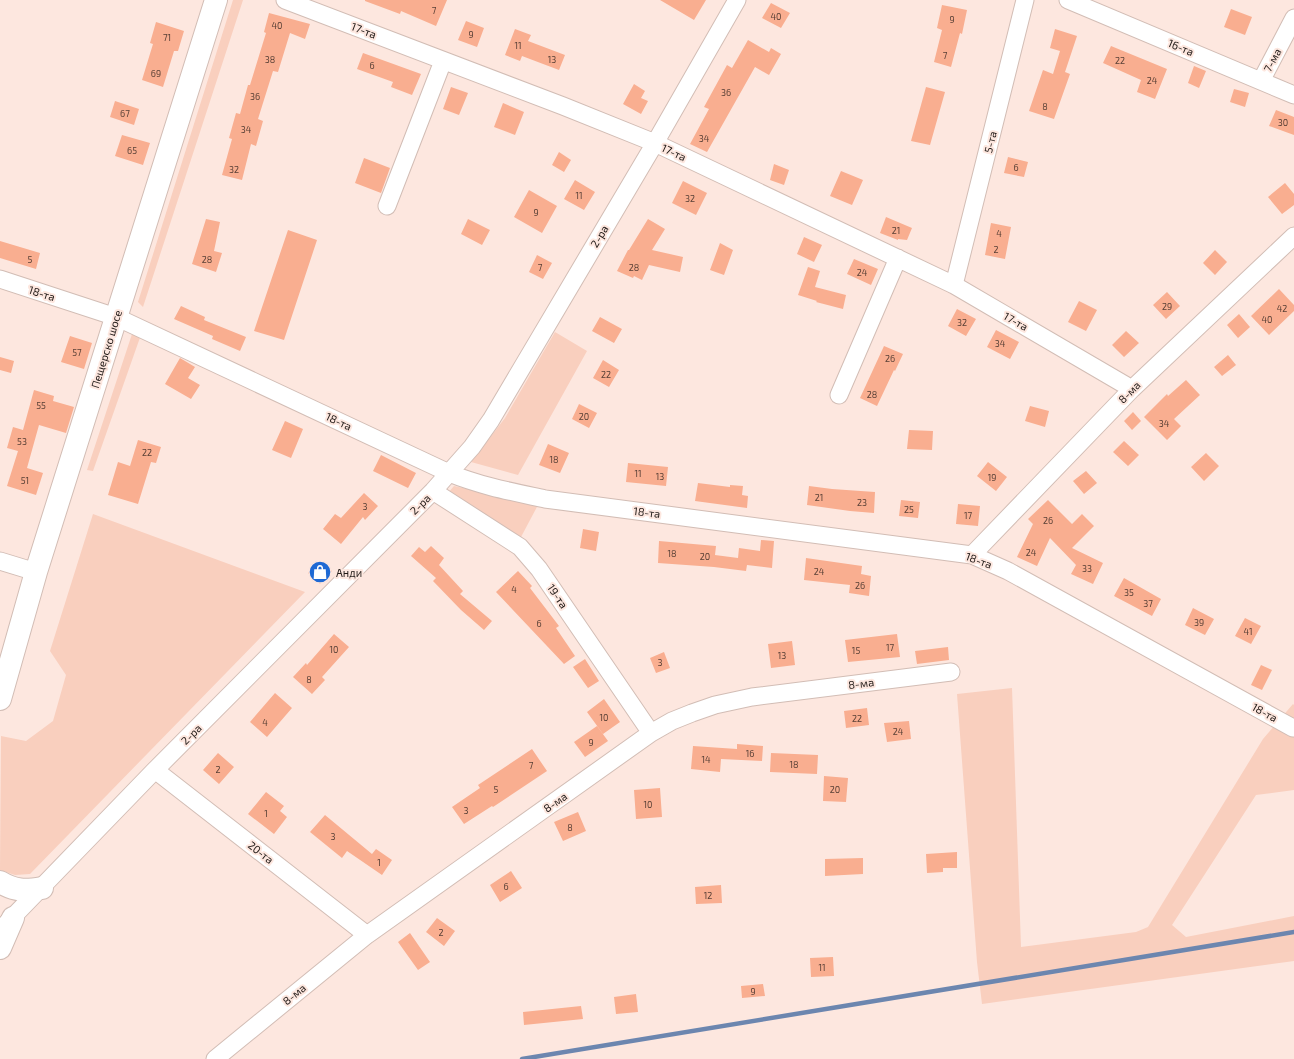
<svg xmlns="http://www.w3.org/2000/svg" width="1294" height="1059" viewBox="0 0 1294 1059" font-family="'Exo 2',sans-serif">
<rect width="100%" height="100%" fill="#fde7df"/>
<!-- green -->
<path fill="#f9cfbe" d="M233,0H243L143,307L138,302Z
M135,325L143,329L93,471L87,470Z
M555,332L587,351L518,475L471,462L505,418Z
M454,486L538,505L521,537L448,493Z
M93,514L305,592L30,874L15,875L0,870L1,736L26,741L53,721L66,675L50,651Z
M1012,688L1021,947L1136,932L1148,927L1263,739L1293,704L1294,705V790L1256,795L1172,925L1186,937L1294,916V961L982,1004L977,962L957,694Z"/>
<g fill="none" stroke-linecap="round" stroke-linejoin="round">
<!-- stream -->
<path stroke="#6c86af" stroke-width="4.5" d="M522,1059L1294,932"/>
</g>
<!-- building -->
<path fill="#f9ae90" d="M365,0H447L436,26L401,11L400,14L365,1Z
M660,0H706L694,20Z
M771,3L790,13L781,28L762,18Z
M942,5L967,10L962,34L960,33L951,67L934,62L942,30L937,28Z
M1231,9L1252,17L1245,35L1224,27Z
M269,13L310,24L305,39L290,33L278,72L273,71L258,119L263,121L256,146L251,144L242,180L222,175L232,139L229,138L236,113L240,114L248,85H250L266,33L264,32Z
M466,21L484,28L477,47L458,40Z
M156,22L184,31L178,51H174L163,87L142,80L153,44L150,43Z
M515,29L531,35L528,41L565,55L559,70L522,56L520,61L505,55Z
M1055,29L1077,36L1065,72L1070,74L1054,119L1029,111L1043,70L1053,74L1060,51L1050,48Z
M748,40L769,52L771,48L781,54L769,75L755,67L707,152L690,144L709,109L704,107L727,65L732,68Z
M1111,46L1167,69L1155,99L1137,92L1141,80L1103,63Z
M363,53L421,74L412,95L391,87L393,82L357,69Z
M1194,66L1206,71L1199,88L1188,83Z
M634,84L645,91L641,98L648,101L641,114L623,104Z
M451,87L468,93L459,115L443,109Z
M926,87L945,92L930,145L911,141Z
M1234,89L1249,93L1245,107L1230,102Z
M115,101L139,109L134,125L110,117Z
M503,103L524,112L515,135L494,127Z
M1276,110L1294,117V135L1269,126Z
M122,135L150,143L143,165L115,156Z
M559,152L571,160L564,172L552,165Z
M1008,157L1028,162L1024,177L1004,173Z
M364,158L390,168L381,193L355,183Z
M774,164L789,170L784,185L770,180Z
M841,171L863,180L852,205L830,196Z
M575,180L595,192L584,210L564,199Z
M683,181L707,193L696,215L672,203Z
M1285,183L1294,194V205L1282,214L1268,197Z
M529,190L557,206L542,233L514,217Z
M886,217L912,228L907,240L898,239V240L880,233Z
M206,219L220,222L214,251L222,253L216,272L192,264Z
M468,219L490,230L482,245L461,234Z
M648,219L665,229L652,250L683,257L680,272L649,265L642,280L634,276L633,278L617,271L628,250H629Z
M991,223L1011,227L1005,259L985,255Z
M288,230L317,240L284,340L254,331Z
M804,237L822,245L814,262L797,254Z
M0,241L40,253L36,269L0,258Z
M720,243L733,250L724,275L710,270Z
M1215,250L1227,262L1215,275L1203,263Z
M537,255L552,263L543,279L529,272Z
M854,259L878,269L871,285L847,274Z
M808,267L820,271L815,287L846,295L843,309L816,302L817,301L798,295Z
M1279,289L1294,305V311L1269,335L1251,316Z
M1167,292L1180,306L1166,319L1153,305Z
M1079,301L1097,310L1086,331L1068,322Z
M181,306L205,317L204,320L246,337L240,351L212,339L213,336L174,319Z
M957,309L976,319L966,336L948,326Z
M1239,314L1250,327L1238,338L1227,325Z
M600,317L622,329L614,343L592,331Z
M996,330L1019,342L1010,359L987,347Z
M1126,331L1139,343L1124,357L1112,345Z
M70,336L92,343L84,369L61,362Z
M884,346L903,354L895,371L894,370L877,406L860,398Z
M1228,355L1236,365L1222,376L1214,367Z
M0,357L14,361L11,373L0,370Z
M180,358L195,367L188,378L200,385L191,399L165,384Z
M603,360L619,370L609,387L593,378Z
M1186,380L1200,395L1174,419L1181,426L1167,440L1144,417L1167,394L1168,396Z
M34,390L54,396L53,401L74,407L66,433L39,425L27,468L43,473L36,495L7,486L18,451L7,448L13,427L23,430Z
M579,404L597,413L589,428L572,419Z
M1030,406L1049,411L1045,427L1025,421Z
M1133,412L1141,421L1132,430L1124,421Z
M285,421L303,429L291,458L272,450Z
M909,430L933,431L932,450L907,449Z
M138,440L161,447L156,463L151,462L138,504L108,495L118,462L130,466Z
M1124,441L1139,455L1128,466L1113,452Z
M548,444L569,453L560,473L539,465Z
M1206,453L1219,466L1204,481L1191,467Z
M381,455L416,473L408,488L373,471Z
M988,462L1007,477L996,491L977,476Z
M628,463L668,467L666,486L626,482Z
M1086,471L1097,483L1084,494L1073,481Z
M698,483L730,487V485L743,486L742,495L748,496L747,508L695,501Z
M809,486L832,489L875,492L874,513L850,511L807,505Z
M364,493L378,506L365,520L363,517L341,544L323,529L335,514L341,518Z
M901,500L920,502L918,518L899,516Z
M1048,500L1072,524L1082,514L1094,526L1072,548L1103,563L1093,584L1071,574L1076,565L1050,538L1037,566L1017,557L1033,524L1028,519Z
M958,504L980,506L978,526L956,524Z
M583,529L599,532L596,551L580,548Z
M761,540L774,541L772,568L747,565L746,571L714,567L658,563L659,541L716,546L715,555L738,558L739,548L760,551Z
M431,546L444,558L439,565L463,591L460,594L492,621L484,630L461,610L433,581L436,578L411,556L419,547L425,552Z
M806,558L862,566L861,574L871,576L869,596L849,593L850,585L804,580Z
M320,561L332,571L320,584L308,573Z
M518,571L532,586L530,588L559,626L556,628L575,656L564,664L496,592Z
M1124,578L1161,599L1152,616L1114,596Z
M1193,608L1214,619L1205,635L1185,625Z
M1245,618L1261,626L1251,644L1235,636Z
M334,634L349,647L322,677L325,680L312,694L293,677L306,663L307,665Z
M897,634L900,657L848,662L845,640Z
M792,641L795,665L771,668L768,644Z
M948,647L949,660L917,664L915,651Z
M664,652L670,668L656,673L650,658Z
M585,659L599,681L588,688L573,667Z
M1261,665L1272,670L1262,690L1251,685Z
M275,693L292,708L267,737L250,722Z
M604,699L620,722L603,734L587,712Z
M867,708L869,725L846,728L844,711Z
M909,721L911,739L887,742L884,723Z
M597,726L608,741L585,757L574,742Z
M737,744L763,746L762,761L721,759L720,772L691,769L693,746L737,749Z
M532,749L547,771L493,807L492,806L464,824L452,807L480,788L478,785Z
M218,753L234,767L219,784L203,770Z
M771,753L818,755L817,774L770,772Z
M824,776L848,778L846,802L823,801Z
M660,788L662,817L636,819L634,790Z
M266,792L284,806L280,811L287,817L274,834L248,814Z
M578,812L586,831L563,841L554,822Z
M325,815L372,854L376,849L392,860L382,875L347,851L342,858L310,832Z
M957,852V868H943V872L927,873L926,854Z
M863,858V874L825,876V859Z
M511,871L522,888L500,902L490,885Z
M721,885L722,903L696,904L695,887Z
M437,918L455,931L444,946L426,932Z
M410,933L430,962L418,970L398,942Z
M833,957L834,976L811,977L810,958Z
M763,984L765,996L742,998L741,986Z
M636,994L638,1012L616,1014L614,997Z
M581,1006L583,1019L524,1025L523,1012Z"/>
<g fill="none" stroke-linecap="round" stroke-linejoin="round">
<!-- street casing -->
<g stroke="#d2bdb5" stroke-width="19">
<path id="street" d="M285,0L563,106L655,143L954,285L1132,389
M1068,0L1294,95
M1261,81L1294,18
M387,206L443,61
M0,279L116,317L449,473C481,486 513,492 545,499L972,555L1008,571L1293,728
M954,285L1025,0
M839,395L898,258
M433,491L520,547L539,569L651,733
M972,555L1132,389L1294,236
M0,561L36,572
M155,770L367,935
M4,926L155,770L433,491L472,447L491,420L655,143L737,0
M215,1059L367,935L651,733L672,721L692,713L715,705L752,697L951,672"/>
</g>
<!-- secondary casing -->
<g stroke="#d2bdb5" stroke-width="24">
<path id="secondary" d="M0,699L36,572L216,0
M0,882C15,891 25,891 42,888
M0,948L13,918"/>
</g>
<!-- street -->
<use href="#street" stroke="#fff" stroke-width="17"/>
<!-- secondary -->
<use href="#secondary" stroke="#fff" stroke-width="22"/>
</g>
<!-- icons -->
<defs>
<g id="shop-disc" transform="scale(1.15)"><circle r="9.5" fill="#1e69d4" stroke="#fde7df"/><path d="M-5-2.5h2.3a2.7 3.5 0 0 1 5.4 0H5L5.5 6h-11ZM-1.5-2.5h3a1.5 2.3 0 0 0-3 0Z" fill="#fff"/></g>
</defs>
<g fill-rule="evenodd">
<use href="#shop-disc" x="320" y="572"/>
</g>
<g text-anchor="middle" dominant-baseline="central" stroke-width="4" stroke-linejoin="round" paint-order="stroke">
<!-- number labels -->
<g font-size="9" fill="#573f35">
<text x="434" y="10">7</text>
<text x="776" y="16">40</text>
<text x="952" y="19">9</text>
<text x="277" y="25">40</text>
<text x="471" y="34">9</text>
<text x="167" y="37">71</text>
<text x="518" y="45">11</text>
<text x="945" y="55">7</text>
<text x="270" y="59">38</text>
<text x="552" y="59">13</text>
<text x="1120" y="60">22</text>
<text x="372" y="65">6</text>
<text x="156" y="73">69</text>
<text x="1152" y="80">24</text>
<text x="726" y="92">36</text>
<text x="255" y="96">36</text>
<text x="1045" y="106">8</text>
<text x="125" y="113">67</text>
<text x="1283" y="122">30</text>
<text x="246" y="129">34</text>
<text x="704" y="138">34</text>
<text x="132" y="150">65</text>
<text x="1016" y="167">6</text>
<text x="234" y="169">32</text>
<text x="579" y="195">11</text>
<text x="690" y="198">32</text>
<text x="536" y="212">9</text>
<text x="896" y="230">21</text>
<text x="999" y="233">4</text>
<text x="996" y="249">2</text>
<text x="30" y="259">5</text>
<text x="207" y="259">28</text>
<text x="540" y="267">7</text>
<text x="634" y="267">28</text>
<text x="862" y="272">24</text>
<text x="1167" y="306">29</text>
<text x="1282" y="308">42</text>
<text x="1267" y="319">40</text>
<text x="962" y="322">32</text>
<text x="1000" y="343">34</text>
<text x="77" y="352">57</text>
<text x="890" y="358">26</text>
<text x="606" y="374">22</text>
<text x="872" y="394">28</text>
<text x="41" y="405">55</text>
<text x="584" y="416">20</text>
<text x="1164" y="423">34</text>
<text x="22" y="441">53</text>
<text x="147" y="452">22</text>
<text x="554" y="459">18</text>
<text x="638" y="473">11</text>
<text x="660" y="476">13</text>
<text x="992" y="477">19</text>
<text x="25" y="480">51</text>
<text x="819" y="497">21</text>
<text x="862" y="502">23</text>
<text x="365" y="506">3</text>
<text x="909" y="509">25</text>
<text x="968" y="515">17</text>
<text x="1048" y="520">26</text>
<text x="1031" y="552">24</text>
<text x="672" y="553">18</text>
<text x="705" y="556">20</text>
<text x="1087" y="568">33</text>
<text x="819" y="571">24</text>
<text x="860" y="585">26</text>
<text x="514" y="589">4</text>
<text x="1129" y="592">35</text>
<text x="1148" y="603">37</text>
<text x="1199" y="622">39</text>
<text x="539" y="623">6</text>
<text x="1248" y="631">41</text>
<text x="890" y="647">17</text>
<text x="334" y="649">10</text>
<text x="856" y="650">15</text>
<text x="782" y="655">13</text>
<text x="660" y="662">3</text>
<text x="309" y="679">8</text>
<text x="604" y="717">10</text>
<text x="857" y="718">22</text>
<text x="265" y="722">4</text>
<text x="898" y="731">24</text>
<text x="591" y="742">9</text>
<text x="750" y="753">16</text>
<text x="706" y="759">14</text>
<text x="794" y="764">18</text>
<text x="531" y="765">7</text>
<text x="218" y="769">2</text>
<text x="496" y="789">5</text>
<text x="835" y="789">20</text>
<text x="648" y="804">10</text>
<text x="466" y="810">3</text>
<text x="266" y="813">1</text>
<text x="570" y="827">8</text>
<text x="333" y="836">3</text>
<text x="379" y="862">1</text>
<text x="506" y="886">6</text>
<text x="708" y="895">12</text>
<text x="441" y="932">2</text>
<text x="822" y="967">11</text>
<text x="753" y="991">9</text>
</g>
<!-- street labels -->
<g font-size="11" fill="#211a17" stroke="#fde7df">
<text transform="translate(364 30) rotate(21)">17-та</text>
<text transform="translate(1181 47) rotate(23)">16-та</text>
<text transform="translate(1272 60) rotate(-62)">7-ма</text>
<text transform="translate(990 142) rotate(-76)">5-та</text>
<text transform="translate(674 152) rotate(25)">17-та</text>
<text transform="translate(599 236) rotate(-59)">2-ра</text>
<text transform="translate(42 293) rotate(18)">18-та</text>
<text transform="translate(1016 321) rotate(30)">17-та</text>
<text transform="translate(106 349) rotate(-73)">Пещерско шосе</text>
<text transform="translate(1129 392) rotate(-45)">8-ма</text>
<text transform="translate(339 421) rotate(25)">18-та</text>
<text transform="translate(420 504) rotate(-45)">2-ра</text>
<text transform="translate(647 512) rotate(7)">18-та</text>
<text transform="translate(979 560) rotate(20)">18-та</text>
<text transform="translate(558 596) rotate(56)">19-та</text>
<text transform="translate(861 683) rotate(-7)">8-ма</text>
<text transform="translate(1265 712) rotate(29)">18-та</text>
<text transform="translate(191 734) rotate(-45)">2-ра</text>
<text transform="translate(555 802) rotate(-35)">8-ма</text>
<text transform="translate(261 852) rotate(38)">20-та</text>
<text transform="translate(294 994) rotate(-39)">8-ма</text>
</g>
<!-- poi labels -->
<g font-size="11" fill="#211a17" stroke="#fde7df" text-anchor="start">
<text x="336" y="572">Анди</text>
</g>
</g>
</svg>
